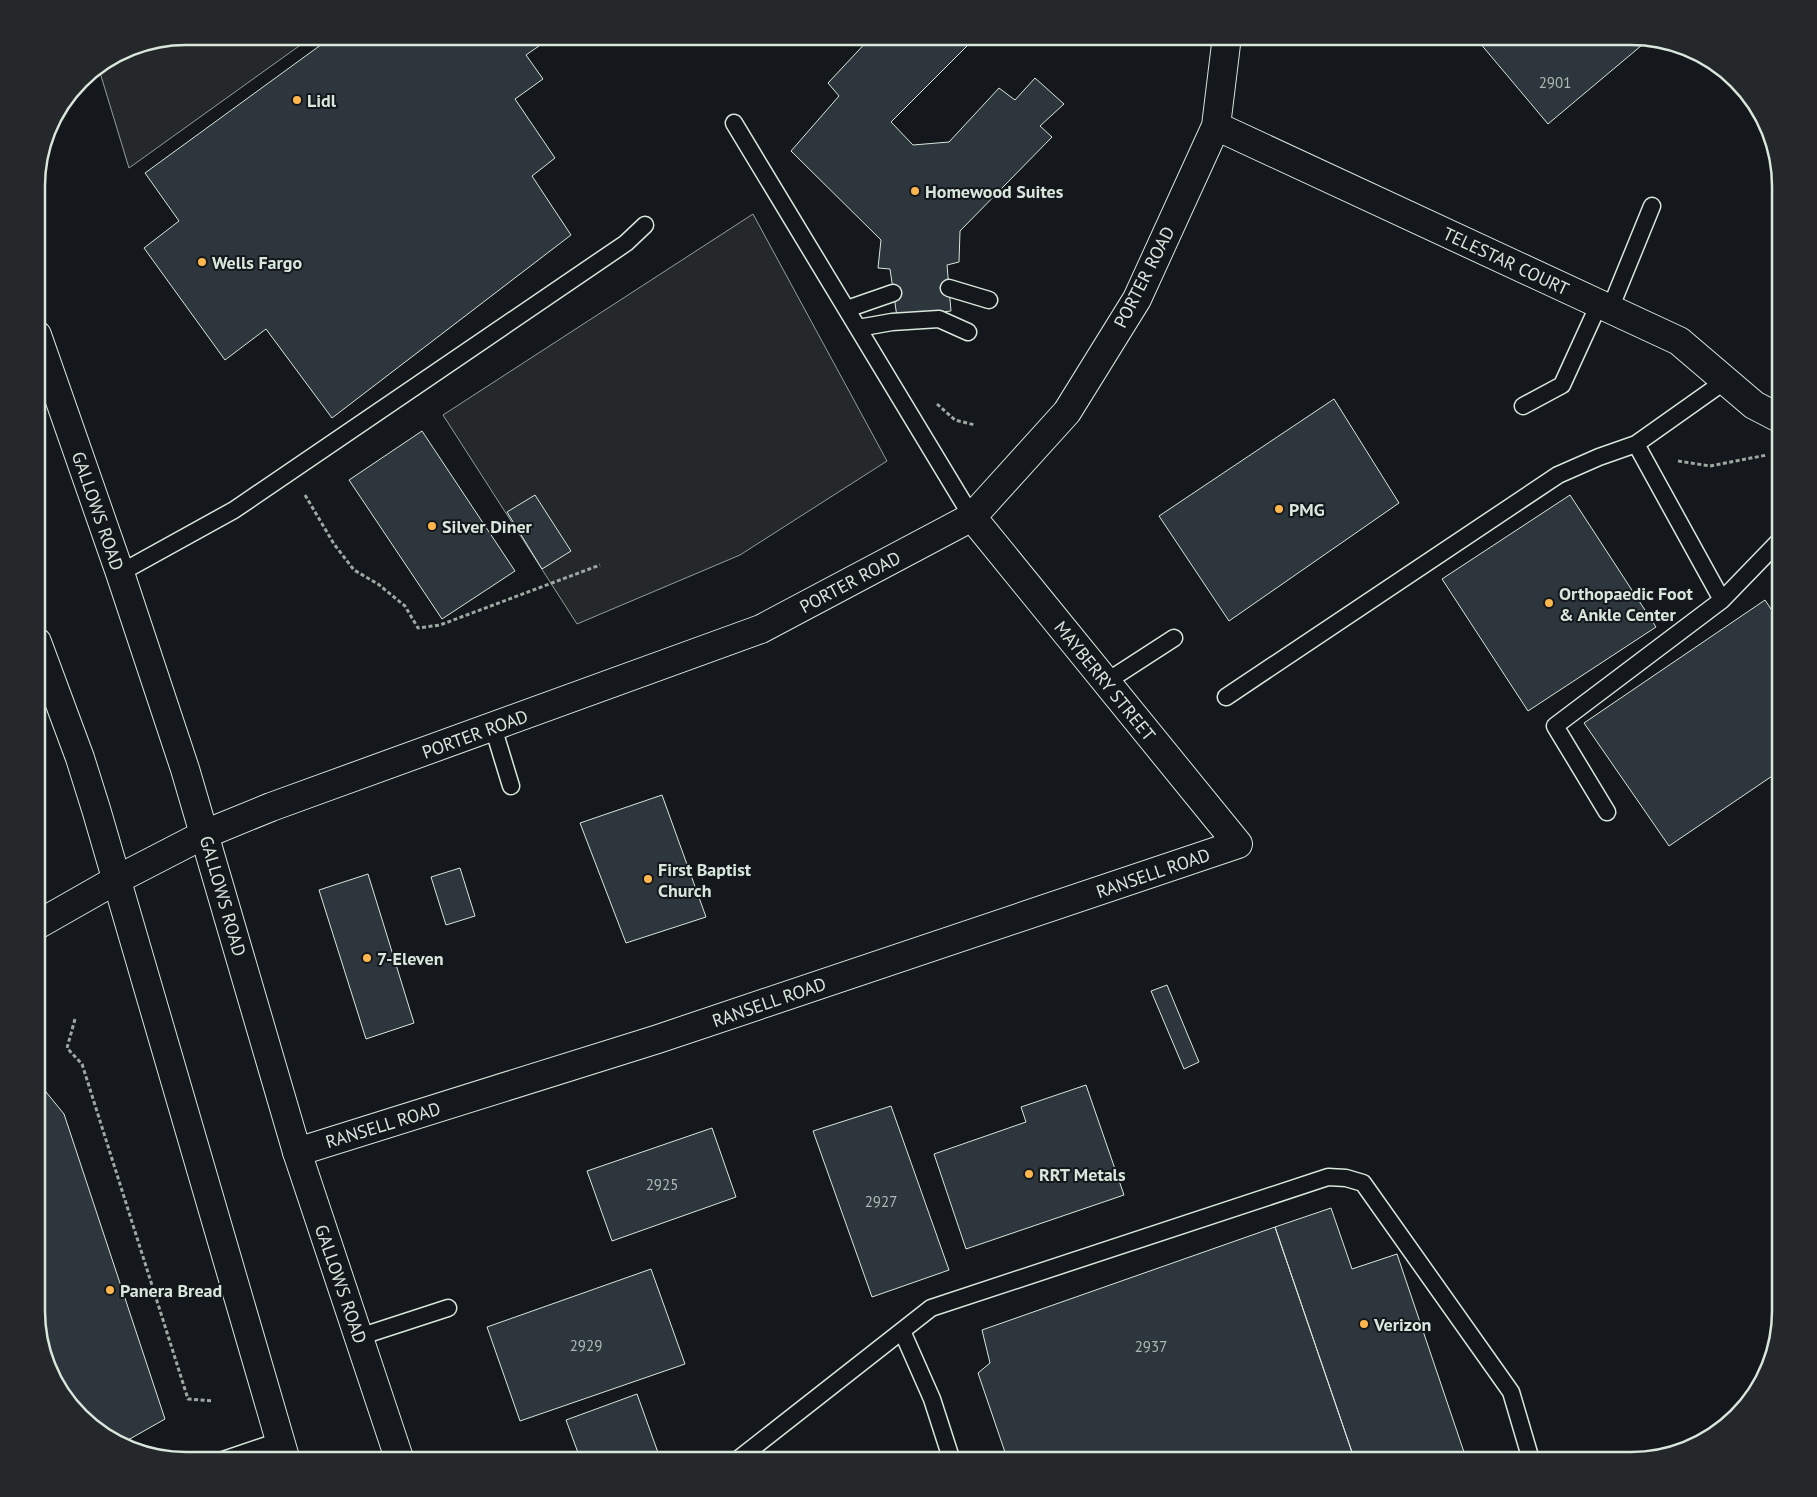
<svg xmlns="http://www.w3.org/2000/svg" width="1817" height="1497" viewBox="0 0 1817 1497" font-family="'PT Sans',sans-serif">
<rect width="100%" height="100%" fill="#14181c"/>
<!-- parking -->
<path fill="#24282b" stroke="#939e99" d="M186,36H313L129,168L98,66L129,48Z
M753,214L887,461L740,555L577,624L443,415Z"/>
<!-- building -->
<path fill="#2c363c" stroke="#d8e6dc" d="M333,36H547L549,39L526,55L543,79L515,99L555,158L532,176L571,235L332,418L266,329L225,360L144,248L179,221L145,173Z
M872,36H977L891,122L913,145L949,142L999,88L1015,100L1035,78L1064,104L1040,126L1052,137L960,231L959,262L947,265L951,311L897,317L890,269L878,268L881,240L791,151L839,96L828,83Z
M1474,36H1632L1648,40L1548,124Z
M1334,399L1399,503L1229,621L1159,516Z
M422,431L515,571L442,619L349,480Z
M535,495L571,551L542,569L507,512Z
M1570,495L1656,627L1528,711L1442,579Z
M1765,600L1781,624V770L1669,846L1584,723Z
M662,795L706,917L626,943L580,823Z
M1781,796V814L1772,802Z
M460,868L475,916L446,925L431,877Z
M368,874L414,1023L366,1039L319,890Z
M1167,985L1199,1062L1184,1069L1151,991Z
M1086,1085L1124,1195L966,1249L934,1154L1026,1122L1021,1107Z
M37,1086L42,1087L64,1114L165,1419L121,1444L87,1423L52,1377L37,1321Z
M891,1106L949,1270L872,1297L813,1131Z
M712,1128L736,1197L612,1241L587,1171Z
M1331,1208L1352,1269L1397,1254L1467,1461H1355L1275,1227Z
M1275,1227L1355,1461H1008L978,1373L990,1363L982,1330Z
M651,1269L685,1364L520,1421L487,1327Z
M637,1394L661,1461H581L566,1420Z"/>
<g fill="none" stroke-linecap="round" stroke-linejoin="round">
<!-- service casing -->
<g stroke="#d8e6dc" stroke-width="19">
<path id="service" d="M734,123L972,517
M949,288L989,300
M847,309L893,293
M1610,309L1652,206
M858,328L892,322L939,319L968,332
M1523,406L1562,385L1599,304
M1636,444L1722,600L1781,539
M120,573L234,510L626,243L645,225
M1106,682L1174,638
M1226,697L1558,475L1599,457L1636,444L1725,381
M493,727L511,786
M1607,812L1555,726L1722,600
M902,1331L932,1399L952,1461
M359,1337L448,1308
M220,1461L279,1441
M736,1461L931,1308L1328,1177L1346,1178L1363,1183L1511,1392L1529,1453V1461"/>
</g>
<!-- minor casing -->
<g stroke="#d8e6dc" stroke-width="30">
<path id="minor" d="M1216,126L1679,341L1754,405L1781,419
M205,834L271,807L761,629L972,517L1067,412L1137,299L1216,126L1227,36
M297,1152L658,1039L1238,844L972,517"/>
</g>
<!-- tertiary casing -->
<g stroke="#d8e6dc" stroke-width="30">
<path id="tertiary" d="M37,925L116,880L205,834"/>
</g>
<!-- primary casing -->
<g stroke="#d8e6dc" stroke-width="30">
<path id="primary" d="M37,335L120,573L185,769L297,1152L400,1461
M37,642L80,758L96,809L286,1461"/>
</g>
<!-- path -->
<path stroke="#9da8a2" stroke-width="3" stroke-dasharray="4 2.5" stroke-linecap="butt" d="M937,404L955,420L975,425
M1678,461L1710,466L1767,455
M305,495L334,544L354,570L378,584L405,606L418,628L440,625L600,565
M75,1019L67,1048L82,1064L188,1399L213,1401"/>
<!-- service -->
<use href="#service" stroke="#14181c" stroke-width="16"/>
<!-- minor -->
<use href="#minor" stroke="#14181c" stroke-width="28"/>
<!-- tertiary -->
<use href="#tertiary" stroke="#14181c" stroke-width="28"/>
<!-- primary -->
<use href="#primary" stroke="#14181c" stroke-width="28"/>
</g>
<!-- markers -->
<g fill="#ffb74d" stroke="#14181c" stroke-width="2">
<circle cx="297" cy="100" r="5"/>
<circle cx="915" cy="191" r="5"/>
<circle cx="202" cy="262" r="5"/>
<circle cx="1279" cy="509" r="5"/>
<circle cx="432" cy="526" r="5"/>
<circle cx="1549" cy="603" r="5"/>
<circle cx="648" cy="879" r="5"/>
<circle cx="367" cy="958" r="5"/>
<circle cx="1029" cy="1174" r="5"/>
<circle cx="110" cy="1290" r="5"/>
<circle cx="1364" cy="1324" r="5"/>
</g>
<g text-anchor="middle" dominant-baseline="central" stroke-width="4" stroke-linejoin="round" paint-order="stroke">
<!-- number labels -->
<g font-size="15" fill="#adbab4">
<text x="1555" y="82">2901</text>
<text x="662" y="1184">2925</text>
<text x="881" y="1201">2927</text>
<text x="586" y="1345">2929</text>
<text x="1151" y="1346">2937</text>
</g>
<!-- poi labels -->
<g font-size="18" font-weight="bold" fill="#d8e6dc" stroke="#14181c" text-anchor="start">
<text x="307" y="100">Lidl</text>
<text x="925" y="191">Homewood Suites</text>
<text x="212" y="262">Wells Fargo</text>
<text x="1289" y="509">PMG</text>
<text x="442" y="526">Silver Diner</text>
<text x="1559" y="593">Orthopaedic Foot<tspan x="1559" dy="21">&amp; Ankle Center</tspan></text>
<text x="658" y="869">First Baptist<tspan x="658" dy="21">Church</tspan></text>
<text x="377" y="958">7-Eleven</text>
<text x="1039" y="1174">RRT Metals</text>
<text x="120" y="1290">Panera Bread</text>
<text x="1374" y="1324">Verizon</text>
</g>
<!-- street labels -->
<g font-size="18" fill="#d8e6dc" stroke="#14181c">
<text transform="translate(1506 261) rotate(25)">TELESTAR COURT</text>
<text transform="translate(1144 277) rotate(-63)">PORTER ROAD</text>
<text transform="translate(98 511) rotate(71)">GALLOWS ROAD</text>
<text transform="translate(850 582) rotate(-28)">PORTER ROAD</text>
<text transform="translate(1105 681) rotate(51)">MAYBERRY STREET</text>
<text transform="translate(475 734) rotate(-20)">PORTER ROAD</text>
<text transform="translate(1153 873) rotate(-19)">RANSELL ROAD</text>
<text transform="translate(223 896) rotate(74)">GALLOWS ROAD</text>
<text transform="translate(769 1002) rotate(-19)">RANSELL ROAD</text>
<text transform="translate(383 1125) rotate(-17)">RANSELL ROAD</text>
<text transform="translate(341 1284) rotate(71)">GALLOWS ROAD</text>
</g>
</g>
<!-- crop -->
<path d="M0 0H1817V1497H0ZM186 45H1631A141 141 0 0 1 1772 186V1311A141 141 0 0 1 1631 1452H186A141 141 0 0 1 45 1311V186A141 141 0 0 1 186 45Z" fill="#24282b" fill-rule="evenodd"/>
<path fill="none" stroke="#d8e6dc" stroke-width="2.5" d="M186 45H1631A141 141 0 0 1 1772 186V1311A141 141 0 0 1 1631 1452H186A141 141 0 0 1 45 1311V186A141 141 0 0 1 186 45Z"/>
</svg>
